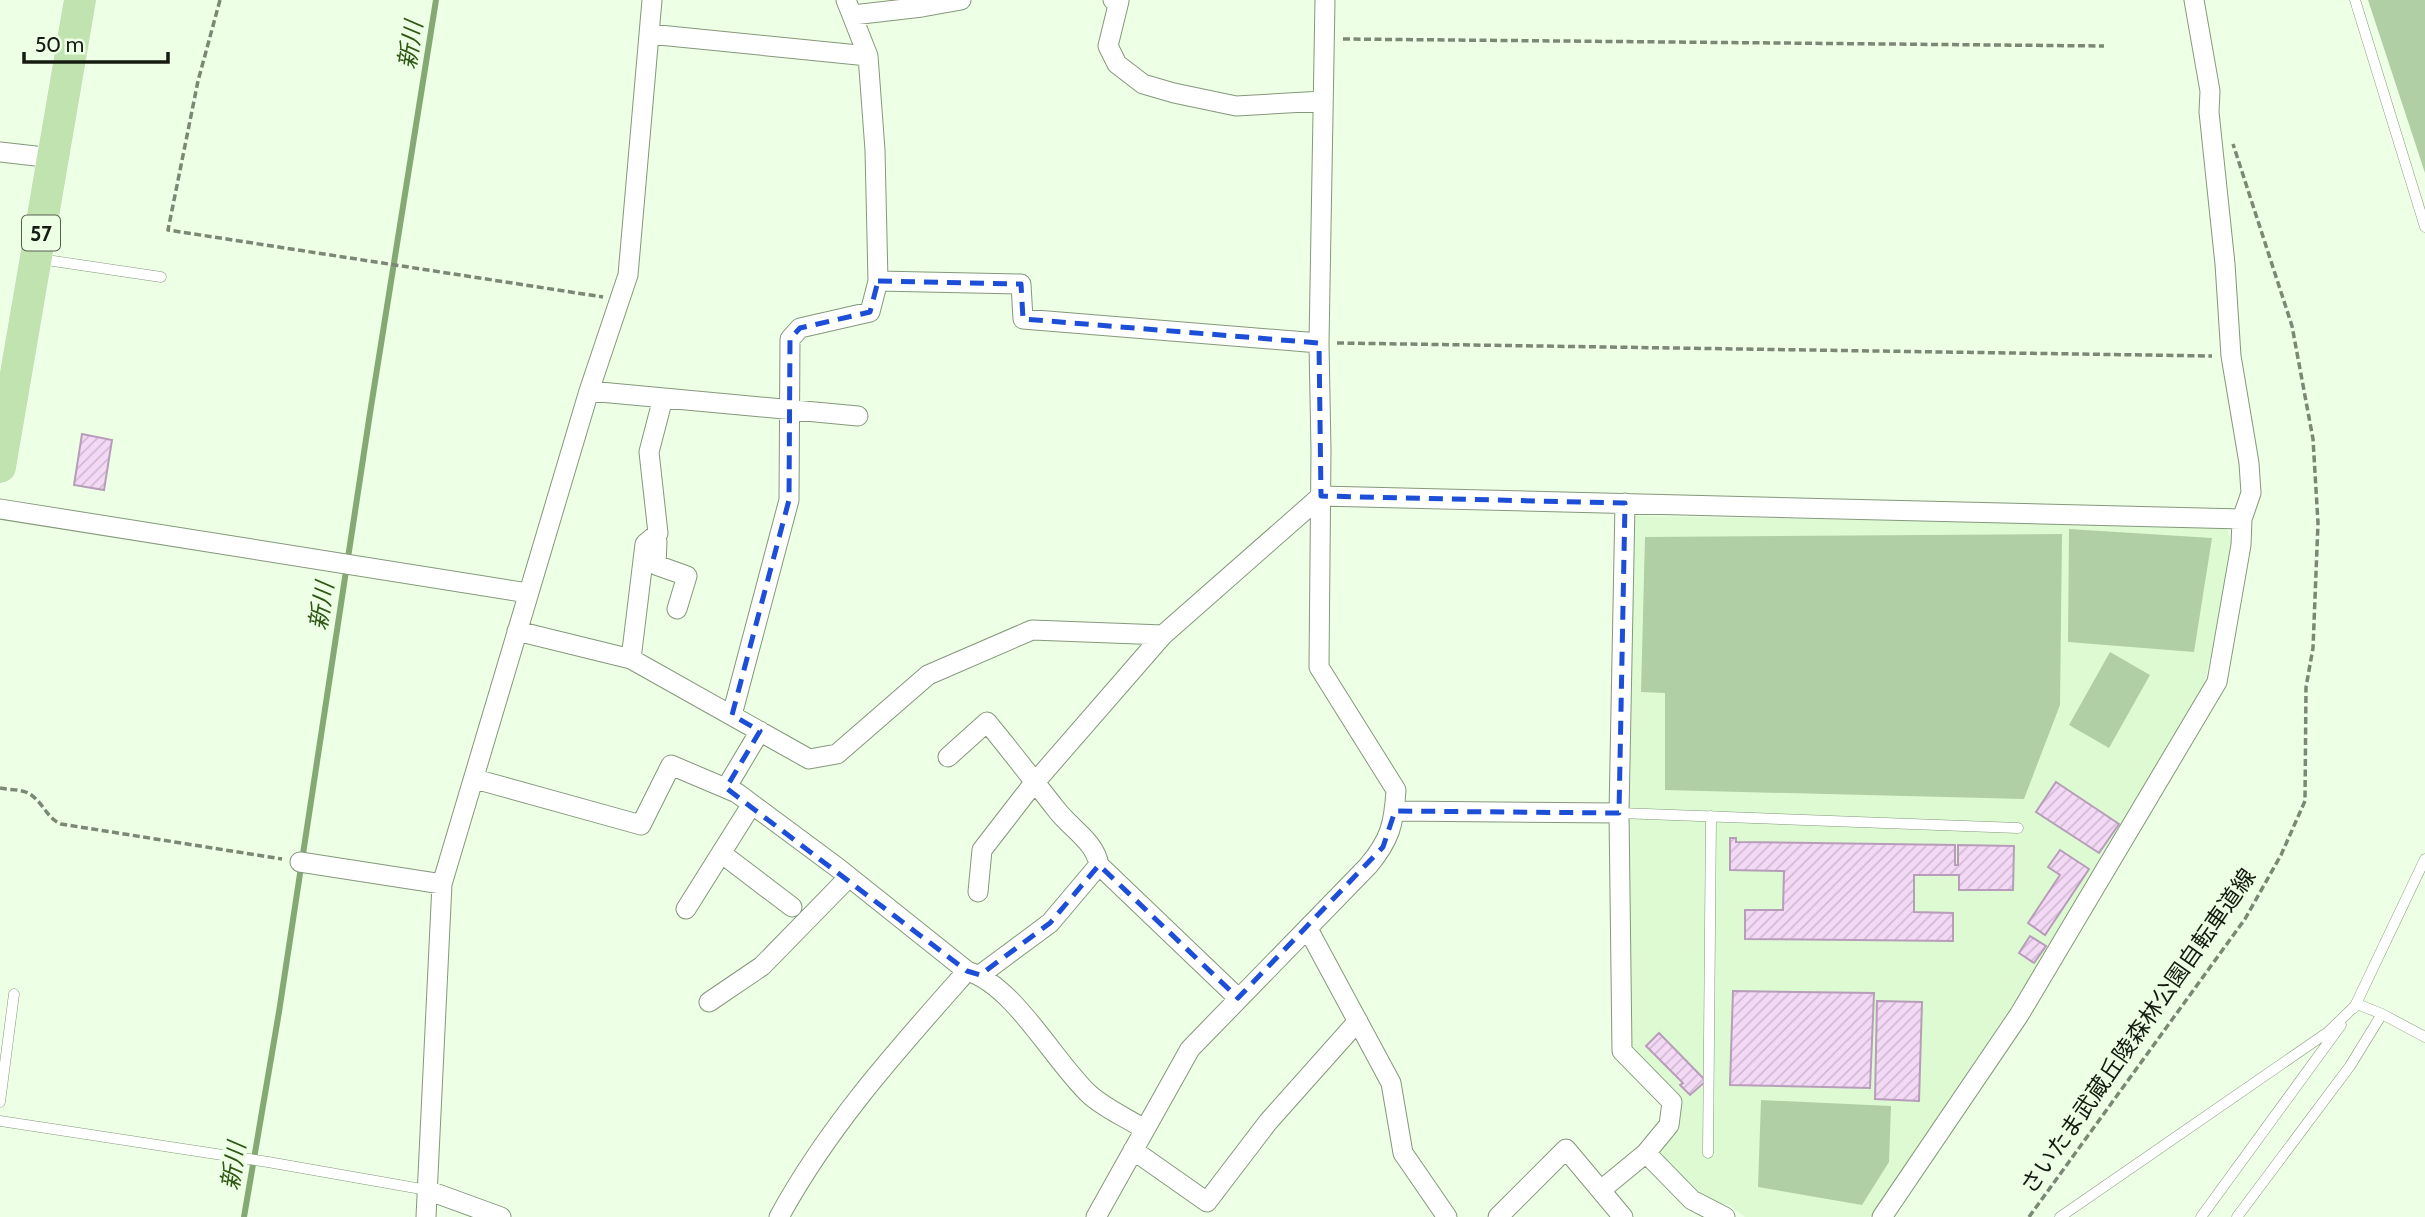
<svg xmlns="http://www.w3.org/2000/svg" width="2425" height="1217" viewBox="0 0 2425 1217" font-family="Cabin,'Noto Sans JP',sans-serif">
<defs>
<pattern id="building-hatch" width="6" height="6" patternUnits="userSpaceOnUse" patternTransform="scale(1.75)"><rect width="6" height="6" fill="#f4d9f6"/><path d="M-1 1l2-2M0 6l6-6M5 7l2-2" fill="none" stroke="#d0bad2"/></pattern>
</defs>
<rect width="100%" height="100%" fill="#edffe5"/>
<!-- built -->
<path fill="#defad3" d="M1636,516L2226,526L2234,549L2203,690L2049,951L1870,1217H1745L1728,1204H1712L1659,1152L1680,1123V1098L1626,1048V832L1630,789L1631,522Z"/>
<!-- green -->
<path fill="#b1cfa4" d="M2368,0H2425V173Z
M2069,529L2212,538L2194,652L2068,642Z
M2062,534L2060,705L2024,799L1665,790V693L1641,692L1645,537Z
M2110,652L2150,675L2109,748L2069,725Z
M1761,1100L1891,1106L1889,1162L1862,1205L1758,1187Z"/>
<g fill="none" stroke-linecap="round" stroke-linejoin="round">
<!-- stream -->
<path stroke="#85a975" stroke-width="6" d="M244,1217L279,1012L370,413L436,0"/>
</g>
<!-- building -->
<path fill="url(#building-hatch)" stroke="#b79db9" stroke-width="2" d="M82,434L112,440L104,490L74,485Z
M2056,782L2119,824L2099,853L2036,812Z
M1730,838H1736V842L1955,845V865H1958V845L2014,846L2013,890H1959V875H1914V912L1953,913V941L1745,939V910H1783L1784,871L1730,870Z
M2060,850L2089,869L2045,935L2028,923L2060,875L2048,867Z
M2030,936L2046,946L2034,963L2019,953Z
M1733,991L1874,993L1870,1088L1730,1085Z
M1877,1001L1922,1002L1919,1101L1875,1099Z
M1659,1033L1706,1081L1690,1095L1680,1085L1683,1083L1646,1046Z"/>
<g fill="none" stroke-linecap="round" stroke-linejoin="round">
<!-- service casing -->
<g stroke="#84987b" stroke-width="11">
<path id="service" d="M2355,0L2425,227
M40,259L161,277
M1619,813L2018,828
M2354,1008L2425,859
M0,1102L14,994
M0,1121L268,1162L427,1190
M1708,1153L1711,816
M2060,1217L2328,1032L2357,1004L2382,1014L2425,1037
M2201,1217L2341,1025
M2237,1217L2350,1066L2382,1014"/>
</g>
<!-- minor casing -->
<g stroke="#84987b" stroke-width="21">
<path id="minor" d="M846,0L868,56L875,150L878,281
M1113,0L1119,1L1108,46L1117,64L1143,84L1174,93L1236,106L1323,101
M853,15L922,7L961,0
M649,34L868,56
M0,152L53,158
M589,391L858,416
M1625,503L1619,813L1622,1051L1672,1102L1669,1125L1646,1153
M0,509L528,593
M657,541L656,565L687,576L677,609
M517,631L631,659L809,759L837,754L928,675L1032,630L1163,635
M631,659L645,544L658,533L649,452L663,398
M732,715L789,500L790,339L800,328L870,312L878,281L1021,284L1023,319L1319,343
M948,757L987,722C1011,751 1033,780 1056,809C1070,828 1095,841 1099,865L1238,998
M475,779L641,825L671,765L737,793L838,868L967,971
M726,788L760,731
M1395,811L1619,813
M721,853L792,907
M300,862L442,884
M978,892L982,850L1030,788L1163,635L1321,496L2242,519
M686,909L752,804
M1308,929L1391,1083L1403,1153L1447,1217
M980,975L1050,923L1099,865
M709,1002L762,966L849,877
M1133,1150L1207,1202L1268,1122L1358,1021
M427,1190L501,1217
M1601,1190L1646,1153L1692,1200L1725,1217
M426,1217L442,884L589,391L628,275L652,0
M779,1217C829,1125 898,1049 967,971C1014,985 1053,1060 1089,1094C1104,1108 1127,1118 1144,1129
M1096,1217L1190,1049L1368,866C1390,840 1394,824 1396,790L1319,667L1321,451L1319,343L1325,0
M1498,1217L1566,1149L1623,1217
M1882,1217L2019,1015L2217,682L2241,545L2242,519L2251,493L2249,463L2231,356L2225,264L2209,112L2210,91L2194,0"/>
</g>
<!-- primary casing -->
<g stroke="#fff" stroke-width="33">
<path id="primary" d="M0,467L80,0"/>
</g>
<!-- path -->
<path stroke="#7b8875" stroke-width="3.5" stroke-dasharray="7 3.5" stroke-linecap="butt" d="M220,0L198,81L168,230L603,297
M1343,39L2104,46
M1337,343L2212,356
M0,788C9,790 20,789 28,793C43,801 46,818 61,824L282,859
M2029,1217L2245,919L2281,855L2305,801L2306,687L2313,648L2318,523L2313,439L2292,326L2233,144"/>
<!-- service -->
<use href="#service" stroke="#fff" stroke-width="10"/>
<!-- minor -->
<use href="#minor" stroke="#fff" stroke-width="19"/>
<!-- primary -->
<use href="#primary" stroke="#c1e3b0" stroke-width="32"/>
</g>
<!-- marked area -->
<path fill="none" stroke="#1d4ed8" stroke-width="5" stroke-dasharray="14 9" stroke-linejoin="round" d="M878,281L1021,284L1023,319L1319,343L1321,496L1625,503L1619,813L1395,811L1383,847L1238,998L1099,865L1050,923L980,975L967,971L726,788L760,731L732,715L789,500L790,339L800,328L870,312Z"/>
<g text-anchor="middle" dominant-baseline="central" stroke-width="7" stroke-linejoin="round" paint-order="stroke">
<!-- shield labels -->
<rect fill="#edffe5" stroke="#566051" stroke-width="2" x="22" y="215.5" width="38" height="35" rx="5"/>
<g font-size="21" font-weight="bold" fill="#151c11">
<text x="41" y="233">57</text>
</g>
<!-- street labels -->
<g font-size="23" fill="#151c11" stroke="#edffe5">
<text transform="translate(2138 1031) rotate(-55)">さいたま武蔵丘陵森林公園自転車道線</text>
</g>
<!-- water labels -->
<g font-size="24" font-style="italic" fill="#2d5713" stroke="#edffe5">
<text transform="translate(410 45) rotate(-81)">新川</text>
<text transform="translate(321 606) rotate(-81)">新川</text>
<text transform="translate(233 1166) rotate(-81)">新川</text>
</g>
</g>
<!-- scale -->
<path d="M24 52v10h144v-10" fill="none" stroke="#151c11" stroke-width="3.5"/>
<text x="35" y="52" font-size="21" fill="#151c11" stroke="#edffe5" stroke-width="5" paint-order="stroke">50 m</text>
</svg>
